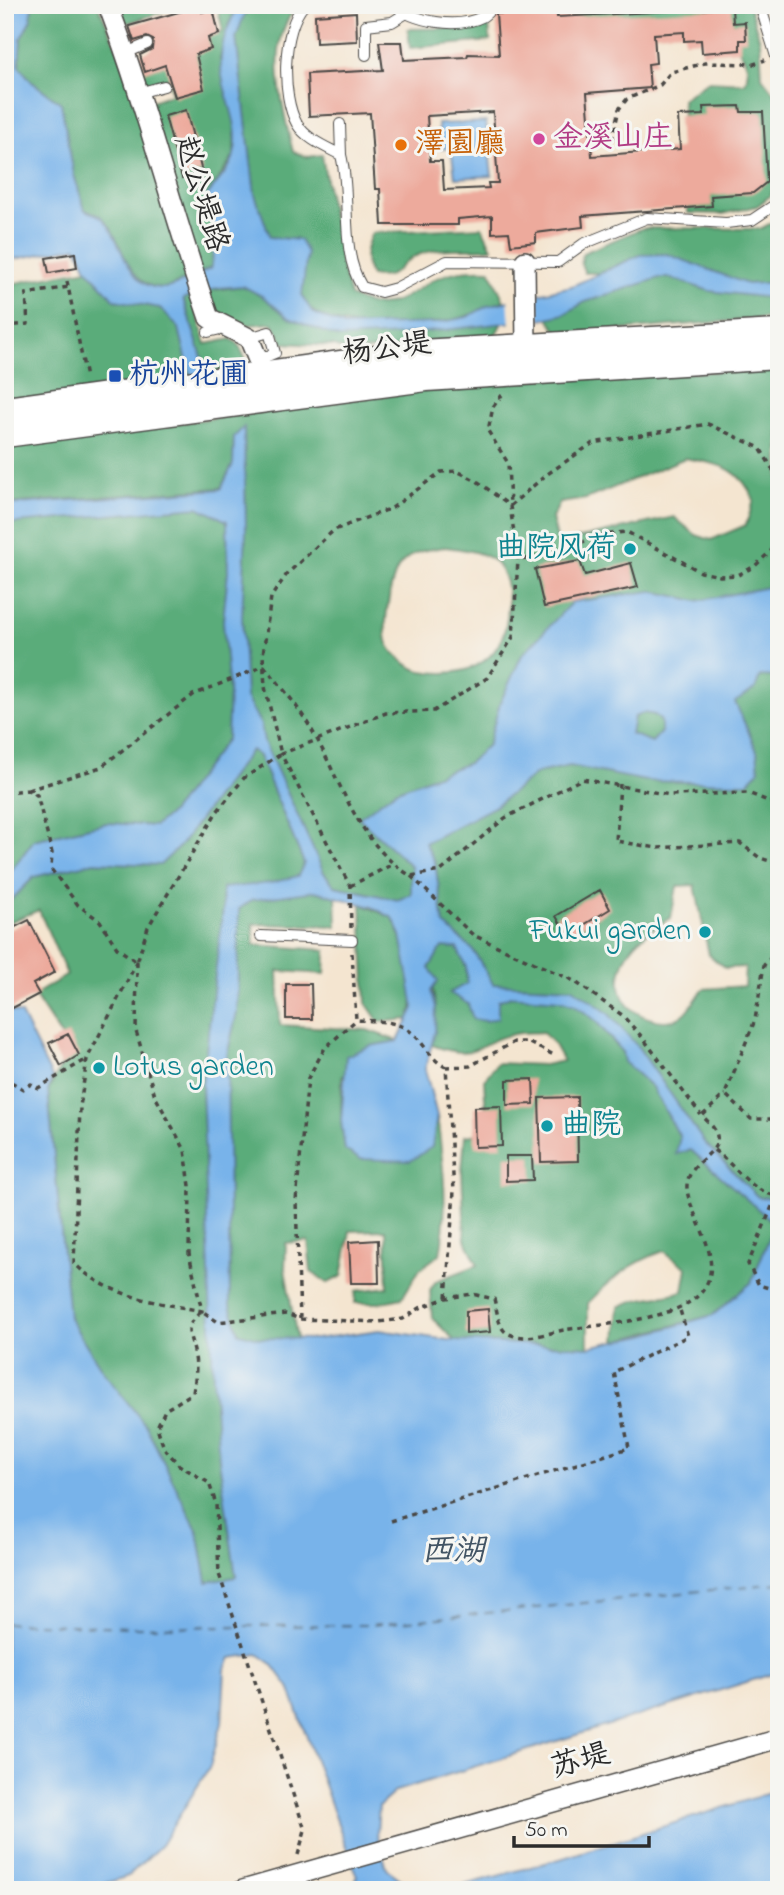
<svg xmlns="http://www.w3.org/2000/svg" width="784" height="1895" viewBox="0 0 784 1895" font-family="'Indie Flower','LXGW WenKai TC',sans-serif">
<rect width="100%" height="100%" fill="#f6f6f2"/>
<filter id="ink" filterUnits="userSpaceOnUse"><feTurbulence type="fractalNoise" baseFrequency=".0143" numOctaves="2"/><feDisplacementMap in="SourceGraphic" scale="14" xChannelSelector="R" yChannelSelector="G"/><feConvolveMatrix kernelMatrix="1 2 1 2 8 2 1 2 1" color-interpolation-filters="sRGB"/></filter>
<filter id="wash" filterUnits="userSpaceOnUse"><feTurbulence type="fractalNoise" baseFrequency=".00686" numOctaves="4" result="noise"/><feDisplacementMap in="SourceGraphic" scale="28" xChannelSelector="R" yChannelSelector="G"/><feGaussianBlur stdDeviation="1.57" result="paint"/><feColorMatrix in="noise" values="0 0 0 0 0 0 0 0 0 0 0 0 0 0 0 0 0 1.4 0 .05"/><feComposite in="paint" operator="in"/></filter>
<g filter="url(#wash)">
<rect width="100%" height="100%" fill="#f4e5d0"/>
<!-- forest -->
<path fill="#5aac7a" stroke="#426c52" stroke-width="2" fill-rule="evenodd" d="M32,5H98L120,54L189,277C182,281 171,288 164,288C124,289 124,236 101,217C97,214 90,212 85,210L74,175L61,103L32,82L19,66L21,38L31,19Z
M119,5H183L125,24Z
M217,5H239L229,23L220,59L235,116L234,156L207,196L215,243L211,268L199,273L149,102L172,94L167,78L145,85L138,63L223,31Z
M251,5H299C263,39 283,110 293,152L308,157L322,155L332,216L341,235L340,260L350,296C357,299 367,305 376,305C398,305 412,292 431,281C449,271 470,269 490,270L504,301C490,305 477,313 464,317C429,327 317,339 303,297C296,279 311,263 300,240L270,237L255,195L236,38L243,17Z
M530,5H749L760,41L762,77L779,99V178L770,196L757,206L723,214L688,213L682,99L708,81L745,83C752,66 743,56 734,42C729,35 727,24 724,16L555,26Z
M489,24L490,41L410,48L408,29L469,28Z
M779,219V282L747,284L667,254L640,255L599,273H585L581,264L583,253L643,228L760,229Z
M482,227L492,248C468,250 441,246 418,255C395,263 401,281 371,276C362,261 365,248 372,233Z
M87,269L115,300L160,308L179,328L191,378L5,404V285Z
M659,278H670L710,291L771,298L779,296V317L559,335L548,318L564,314L585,302Z
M243,286L262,296L289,318L401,335L502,323L493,339L349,352L334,346L283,343L273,323L248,325L214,310L207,291Z
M192,296L206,344L231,339L238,344L247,362L208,376L183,298Z
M779,369V585L697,601L652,591L522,655L500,703L488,745L469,763L395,791L360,818L411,866V894L398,900L335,886L324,873L264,742L261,725L246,698L242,617L246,530L244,428L234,437L233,464L221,488L5,504V447L345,400L534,379ZM685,458C719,465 739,465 754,500L746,525L711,540L696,535L674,517L558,543L552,518L560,503L586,499ZM445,547C459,549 484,551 495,562C507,575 508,590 508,606C507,658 472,680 422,671C410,669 391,654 387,641C383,624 390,577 401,564C413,550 429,550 445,547Z
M198,507L227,521L228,572L223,621L229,693L227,739L172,812L155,826L107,823L34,840L5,879V524Z
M760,676L779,677V1063C774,1088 768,1114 771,1139C773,1160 779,1178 779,1199L758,1197L704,1142L638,1047L573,988L493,984L473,950L444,924L435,862L424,843L494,807L537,773L570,766L646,781L747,783L759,771L757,751L735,702ZM695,885L709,955L725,968L745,967L744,986L703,989C697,997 691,1009 683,1015C674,1022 663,1022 652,1019C618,1010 612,981 629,952C638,937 656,926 671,918L677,886Z
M644,713L655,715L661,721V732L652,742L631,734L634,717Z
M251,750L259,756L304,863L299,876L271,883L222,889L223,909L202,1085L219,1459L236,1577L207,1583L198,1532L146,1426L103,1371L69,1318L48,1091L70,1050L34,995L67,975L39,910L5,924V906L34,877L94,862L160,865L180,846Z
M315,891L336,897L337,926L253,924L254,945L326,950L325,974L278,971L280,1025L367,1030L398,1041L370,1046L342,1077L341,1121L345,1150L360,1159L432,1147L437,1116C443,1163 449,1207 440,1254L420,1269L402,1298L378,1303H355L356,1291L388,1287L386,1230L350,1231L342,1276L328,1283L311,1272L308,1241L286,1243L285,1269L297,1339L259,1338L239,1333L230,1306L227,1055L237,1012L239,909L252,900Z
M361,904L393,918C404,941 420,995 409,1019L379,1022L366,1003Z
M442,947L457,948L466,967L467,984L451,992L498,1001L510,996L560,1000L575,1005L595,1020L622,1052L625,1062L652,1087L680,1137L691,1150L775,1224L751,1283L713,1315L616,1341L619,1307C639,1296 661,1298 683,1291L687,1268L664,1251C632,1262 611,1279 588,1303V1347L455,1341L432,1318L430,1290L436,1281L478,1265L465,1239L462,1171L465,1136L487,1133L484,1080L497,1063L544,1065L563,1061L553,1043L542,1032C533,1033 523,1032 514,1034C475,1041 479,1063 432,1045L436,1007L429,968Z"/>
<!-- water -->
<path fill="#78b3ea" stroke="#526f8a" stroke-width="2" fill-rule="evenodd" d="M5,5H32L31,19L21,38L19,66L32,82L61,103L74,175L85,210C90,212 97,214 101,217C123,236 125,291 164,288C178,287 198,274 211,268L215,243L207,196C215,184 231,169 234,155C243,120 218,90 221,57C222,39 230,21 239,5H251L243,18L236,38L255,195L270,237L300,240L307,253L302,296L313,313L344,326L437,323L467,317L487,306L572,286L640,255L667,254L747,284L779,282V296L771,298L710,291L670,278H659L585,302L564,314L548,318L401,335L339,338L289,318L262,296L243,286L218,288L183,299L208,376L191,378L179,328L160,308L115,300L87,269L77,247L5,261Z
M486,122L492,176L455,178L451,148L439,149L438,124Z
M244,427L246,530L242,617L246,698L261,725L264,742L324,873L335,886L398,900L411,894V866L359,818L395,791L469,763L488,745L500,703L522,655L572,602L652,591L697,601L779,585V677L760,676L755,689L735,702L757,751L759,771L747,783L646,781L570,766L537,773L494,807L425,843L435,862L444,924L473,950L493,984L573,988L608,1013L638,1047L704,1142L758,1197L779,1199V1672L396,1791L379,1806L377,1833L387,1869L403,1881L419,1887H457L560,1859L779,1790V1890H353L357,1877L289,1687L272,1664L258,1654L231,1658L225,1670L222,1723L210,1766L161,1845L128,1876L85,1890H5V1014L11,1011L21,1014L52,1077L48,1091L69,1318L103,1371L146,1426L198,1532L207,1582L236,1577L219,1459L213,1378L202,1085L223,909L222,888L271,883L298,876L304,863L259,756L251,750L180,846L160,865L94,862L34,877L5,906V879L34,840L107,823L155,826L172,812L227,739L229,693L223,621L228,572L227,521L198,507L5,524V505L221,489L233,464L234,437ZM644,713L655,715L661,721V732L652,742L631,734L634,717ZM315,891L372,907L393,918L401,935L414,1008L398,1041L370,1046L346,1056L341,1121L345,1150L360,1159L410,1161L432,1147L437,1116L425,1069L435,1032L436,1007L431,991L438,981L429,968L442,947L457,948L466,967L467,983L450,993L468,1004L473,1019L486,1021L498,1018V1001L510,996L560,1000L575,1005L595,1020L622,1051L624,1062L652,1087L680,1137L676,1154L691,1150L775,1224L751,1283L713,1315L644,1335L588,1347L455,1341L379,1330L315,1339L259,1338L239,1333L230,1306L227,1055L237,1012L239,909L252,900Z
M779,1063V1174C770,1135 771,1102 779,1063Z"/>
<!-- pier -->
<path fill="#f4e5d0" d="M538,290L540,322L510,325L508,297Z"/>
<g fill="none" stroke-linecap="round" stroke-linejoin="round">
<!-- ferry -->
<path stroke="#425464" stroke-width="2" stroke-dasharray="9 7" stroke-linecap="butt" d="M5,1623L130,1627L371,1625L779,1583"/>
</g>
<g id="blocks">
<!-- building -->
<path fill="#edaa9c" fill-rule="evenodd" d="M518,5H556L557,17L732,8L733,23L745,22L746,40H740V50L702,53L701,40L684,41V32L654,34L656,63L648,64L650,88L587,93L592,156L680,149L678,116L704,115L703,107L740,106L741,112H763L767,182L753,193L711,196L712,206L582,216L583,227L536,233V242L511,245L509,232L492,233V216L458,219V225H382L380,189H375L370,113L309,116L307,74L383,70L379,42H402L404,60L467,57L468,54L499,55L496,14L518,12ZM493,112L498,183H488L489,188L444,190L442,161H430L427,116Z
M200,6L202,12L213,9L219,34L208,38L211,49L196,54L204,89L175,97L165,65L145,72L140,55L152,49L153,40L147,37L134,41L129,26Z
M356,12L357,41L316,43L315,15Z
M186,110L202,172L182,178L165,116Z
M75,253L77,268L49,273L46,258Z
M580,561L585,575L631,563L638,587L544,607L535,569Z
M600,890L610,909L567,935L556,916Z
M29,920L55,972L33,984L39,994L5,1012V932Z
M286,984H311L312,1019H286Z
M68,1034L79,1055L61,1066L49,1043Z
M533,1079L534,1104L507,1105V1080Z
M577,1097L578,1161L541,1162L539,1098Z
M501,1106L502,1146L475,1147L474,1107Z
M506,1156H532L533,1180L506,1181Z
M378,1240L379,1283H351L349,1242Z
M488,1309L490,1332L466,1334V1311Z"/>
</g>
</g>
<g filter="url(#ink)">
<use href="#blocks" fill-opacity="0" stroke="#494744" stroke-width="2"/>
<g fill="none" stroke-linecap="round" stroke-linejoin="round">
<!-- lane casing -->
<g stroke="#494744" stroke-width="12">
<path id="lane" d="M304,5C282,29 281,96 297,124C306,139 326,147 341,155C352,198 339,250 362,287L381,292L396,288L447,261L558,262L583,244L647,218L726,223L752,220L779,202
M395,5C413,22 458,29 482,17C486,15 491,9 494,5
M760,5L779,66
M126,53L147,44
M366,55V25L392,22L405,14
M138,93L164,86
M340,124L341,155
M208,332L225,328
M249,338L269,332L275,353L258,360
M261,936L352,940"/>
</g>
<!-- street casing -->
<g stroke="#494744" stroke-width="22">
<path id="street" d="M108,5C147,108 173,215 209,318L249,338L265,377
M525,261L526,348
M243,1890L779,1738"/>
</g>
<!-- secondary casing -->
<g stroke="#494744" stroke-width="31">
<path id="secondary" d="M5,411L420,354L779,334
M5,433L426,377L779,355"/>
</g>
<!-- path -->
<path stroke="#494744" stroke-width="3.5" stroke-dasharray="5 5" stroke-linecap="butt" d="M612,140L619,109L627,99L660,85L671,72L705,63L754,64L765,60
M67,281L86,378
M5,326L28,324L26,294L69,287
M502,395L493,407L488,431L508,463L510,506
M510,506L546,475L593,443L708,424L760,448L779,480
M620,784L616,841L657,848L740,843L760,858L779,864
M28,790L101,767L193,695L264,666C285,690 303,713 318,741C343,789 362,847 411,876L441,871L505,818L582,779L670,795L748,793L773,803L779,813
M5,792L28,790L37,795L52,853L51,869L78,905L100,921L117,948L137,962L148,927L216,813L244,778L281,754L265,687L263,655L271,597L287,574L334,530L392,508L441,472L457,471L477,481L510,506L518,560C556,556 590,534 627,532L701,572L720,576L738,575L755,566L779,543
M411,876L473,935L574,981L622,1015L642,1037L701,1115
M350,886L391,865
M351,928L350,886L281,754L386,713L434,711L487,678L513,637L518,560
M779,949L764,965L755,1020L725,1094L751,1119H779
M352,953L356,1020C373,1021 397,1020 411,1032C425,1043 429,1059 446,1067L454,1191L446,1298
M137,962L136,1031L155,1096L185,1150L190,1186L189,1254L202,1311C155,1302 108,1297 74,1263L80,1107L87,1059Z
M446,1067L470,1066L514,1042H527L554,1055
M5,1080L9,1086L13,1083L23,1089L31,1084L38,1088L87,1059
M714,1150C735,1165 752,1194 779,1196
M776,1197L748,1264L759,1285L779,1291
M300,1319L296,1201L308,1078L325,1048L356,1020
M391,1521L629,1448L614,1372L688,1336L679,1307
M298,1855L305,1830L219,1574L216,1504L209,1483L179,1465L164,1448L157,1427L165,1410L193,1393C195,1380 197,1370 195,1357C192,1334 180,1330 202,1311L218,1322L286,1314L300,1319L379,1322L403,1319L420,1308L446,1298L472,1294L494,1299C497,1309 498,1328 507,1333C524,1342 548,1333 564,1330C599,1324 686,1321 705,1287C725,1253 685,1210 687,1185C689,1154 743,1151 702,1116L725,1094"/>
<!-- lane -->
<use href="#lane" stroke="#fff" stroke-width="10"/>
<!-- street -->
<use href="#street" stroke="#fff" stroke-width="19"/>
<!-- secondary -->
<use href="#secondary" stroke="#fff" stroke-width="28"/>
</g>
</g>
<!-- markers -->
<circle fill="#d1479c" stroke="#f6f6f2" stroke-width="2.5" cx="539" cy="139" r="7"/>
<circle fill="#e8710a" stroke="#f6f6f2" stroke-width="2.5" cx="401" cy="145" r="7"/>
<rect fill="#1a4fb4" stroke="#f6f6f2" stroke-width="2.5" x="108" y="369" width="14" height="14" rx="3.5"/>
<g fill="#0f9aa8" stroke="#f6f6f2" stroke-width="2.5">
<circle cx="630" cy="549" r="7"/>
<circle cx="705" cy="932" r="7"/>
<circle cx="99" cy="1068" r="7"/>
<circle cx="547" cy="1126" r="7"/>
</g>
<g text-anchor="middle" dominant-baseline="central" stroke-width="6" stroke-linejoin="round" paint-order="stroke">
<!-- hotel labels -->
<g font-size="30" fill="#b23c85" stroke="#f6f6f2" text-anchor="start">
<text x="553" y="139">金溪山庄</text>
</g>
<!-- food labels -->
<g font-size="30" fill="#c56008" stroke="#f6f6f2" text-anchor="start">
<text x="415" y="145">澤園廳</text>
</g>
<!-- street labels -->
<g font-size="30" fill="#2b2b2b" stroke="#f6f6f2">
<text transform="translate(200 194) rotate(73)">赵公堤路</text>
<text transform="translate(387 350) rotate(-7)">杨公堤</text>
<text transform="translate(581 1762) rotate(-15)">苏堤</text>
</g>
<!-- transit labels -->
<g font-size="30" fill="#164399" stroke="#f6f6f2" text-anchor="start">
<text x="129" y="376">杭州花圃</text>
</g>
<!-- culture labels -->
<g font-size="30" fill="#0d838f" stroke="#f6f6f2" text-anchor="end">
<text x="616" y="549">曲院风荷</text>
<text x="691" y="932">Fukui garden</text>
<text x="113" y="1068" text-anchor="start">Lotus garden</text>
<text x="561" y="1126" text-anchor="start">曲院</text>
</g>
<!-- water labels -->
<g font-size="32" font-style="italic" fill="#425464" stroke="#f6f6f2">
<text x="453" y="1552">西湖</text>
</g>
</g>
<!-- margin -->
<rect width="784" height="1895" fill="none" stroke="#f6f6f2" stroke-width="28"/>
<!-- scale -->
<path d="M514 1836v10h135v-10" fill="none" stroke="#2b2b2b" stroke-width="3.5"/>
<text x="525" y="1836" font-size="21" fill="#2b2b2b" stroke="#f6f6f2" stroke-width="5" paint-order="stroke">50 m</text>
</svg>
